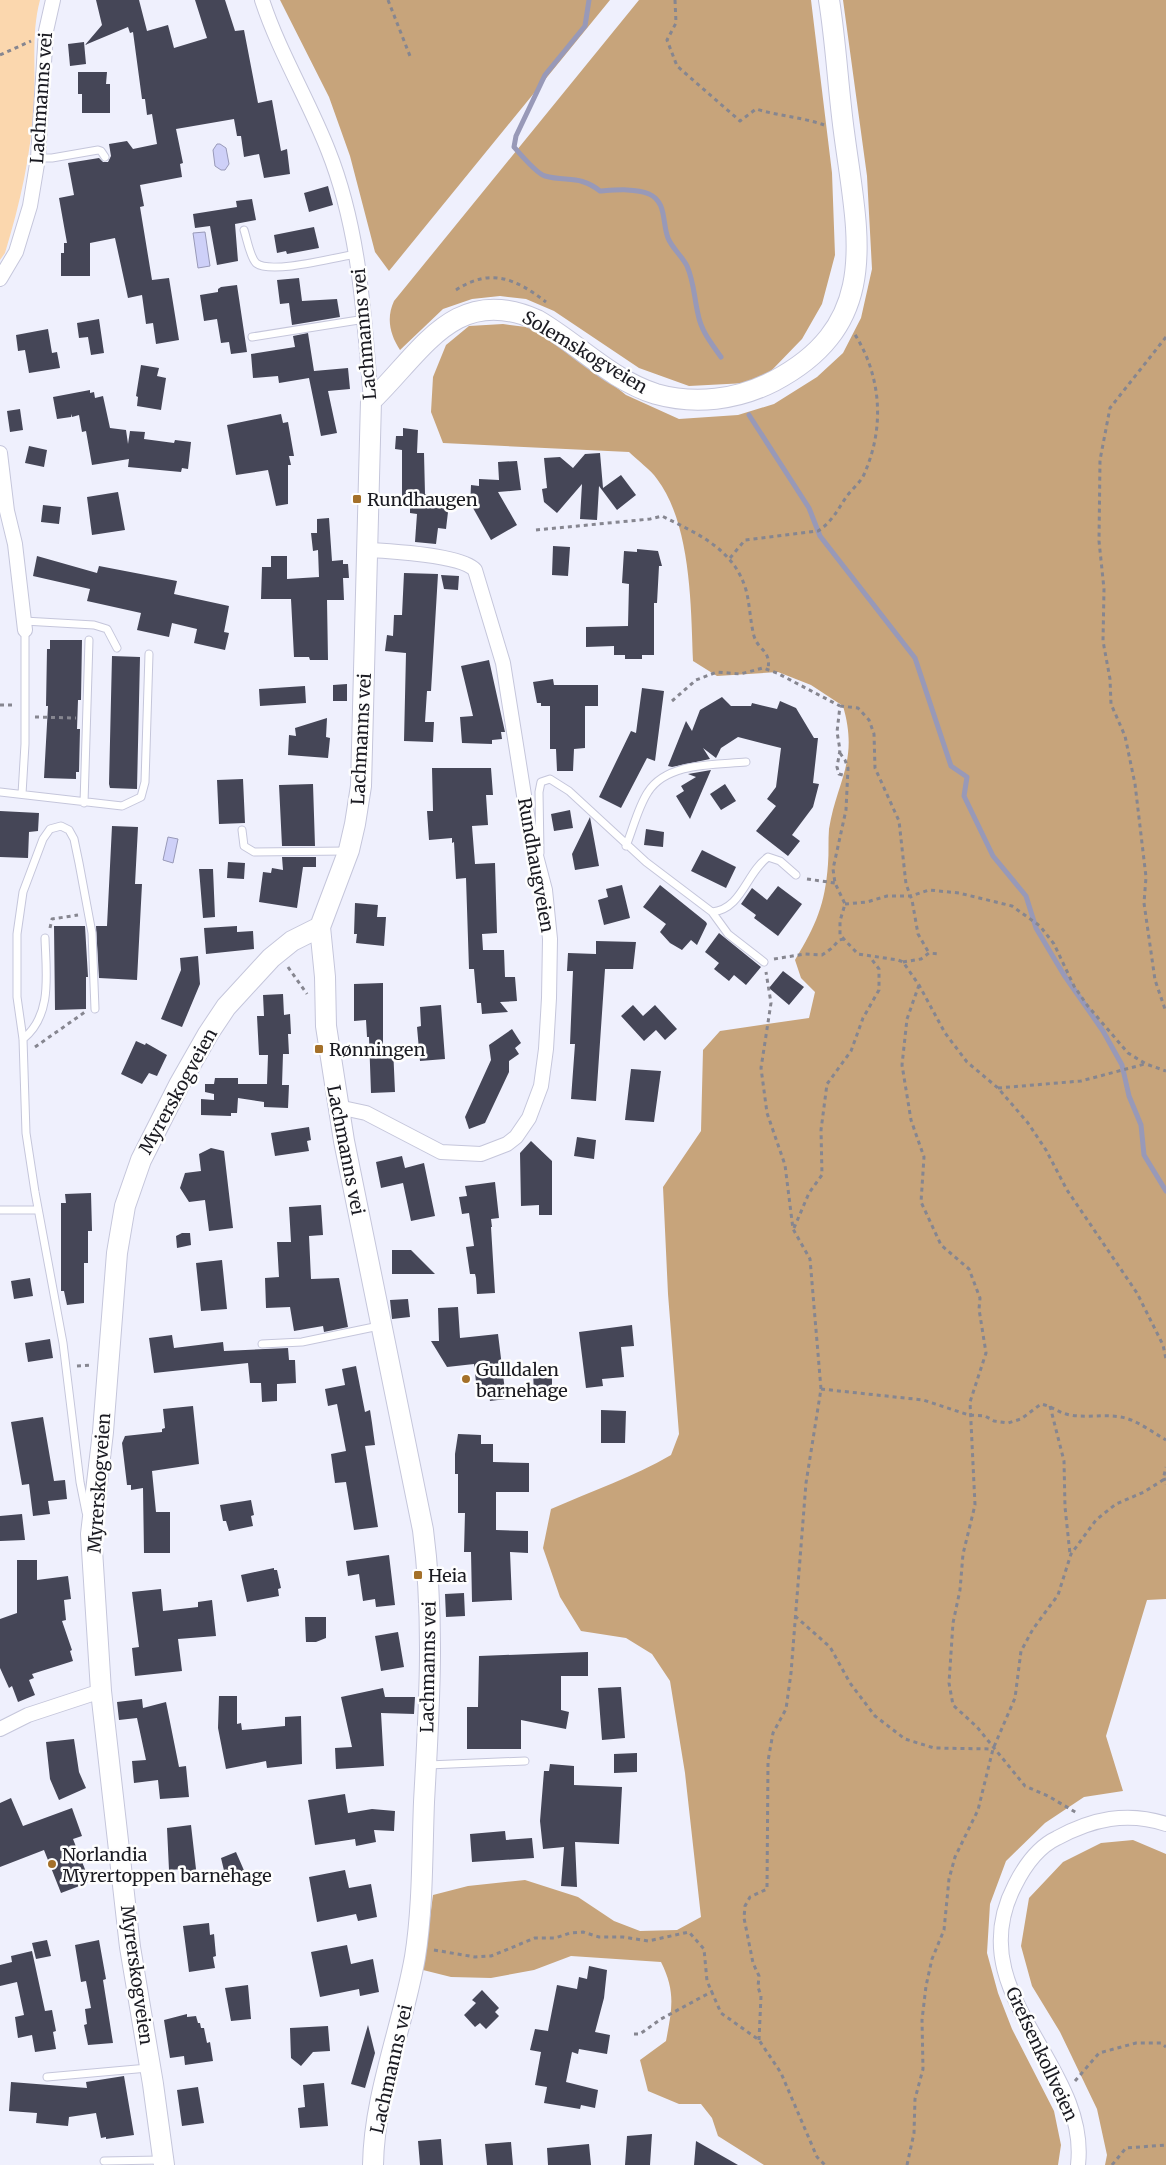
<svg xmlns="http://www.w3.org/2000/svg" width="1166" height="2165" viewBox="0 0 1166 2165" font-family="Merriweather,serif">
<rect width="100%" height="100%" fill="#eff0fd"/>
<!-- green -->
<path fill="#fbd7ae" d="M0,0H40C31,33 36,69 34,103C31,155 20,204 5,253L0,260Z"/>
<!-- forest -->
<path fill="#c7a47b" d="M280,0H610L389,271L375,252L350,156L329,97Z
M639,0H811L832,173L835,255L822,304L802,339L771,371L746,383L689,386L639,368L554,311L526,299L500,296L472,299L443,309L400,350C390,335 386,318 394,301Z
M843,0H1166V1599L1147,1600L1106,1736L1123,1791L1084,1797L1045,1823L1006,1861L990,1904L987,1953L998,1993L1012,2029L1054,2111L1061,2145L1058,2165H764L718,2136L712,2118L701,2104H679L648,2091L640,2060L666,2041C672,2009 676,1992 661,1962L571,1956L534,1970L491,1978L451,1977L423,1970L433,1895L468,1886L525,1880L578,1897L614,1921L640,1931L677,1930L701,1917L685,1773L670,1681L652,1654L626,1638L581,1631L560,1597L543,1548L551,1509C592,1491 633,1477 671,1455L679,1434L668,1294L663,1187L701,1131L703,1050L720,1031L809,1018L815,992L801,978L795,960C816,925 825,905 828,864C829,852 828,841 829,829C837,780 859,761 843,706L811,685L778,672L717,676L693,661C691,606 691,524 657,479C650,469 638,461 629,452L443,443L431,412L433,377L446,345L469,326L503,324L534,328L564,346L626,395L679,419L738,415L774,404L817,377L843,353L861,318L872,269L867,176Z
M1133,1840L1166,1854V2165H1105L1107,2155L1097,2109L1060,2032L1032,1986L1021,1946L1029,1898L1063,1862L1101,1843Z"/>
<!-- water -->
<path fill="#ced0f8" stroke="#9899b8" d="M217,144H220L226,148L229,164L225,170H221L215,166L213,150Z
M205,232L210,266L198,268L193,233Z
M168,837L178,839L173,863L163,860Z"/>
<g fill="none" stroke-linecap="round" stroke-linejoin="round">
<!-- stream -->
<path stroke="#9899b8" stroke-width="5" d="M589,0L585,26L545,75L516,136L514,147C520,154 537,174 545,176C567,182 580,175 600,191C615,190 635,188 649,194C667,202 662,223 668,238C672,248 682,256 687,266C694,282 694,297 698,314C701,331 712,344 721,357
M749,415L809,508L820,536L915,658L951,766L967,777L964,796L993,856L1026,896L1036,928L1064,975L1103,1031L1122,1065L1129,1096L1141,1125L1144,1155L1166,1191"/>
</g>
<!-- building -->
<path fill="#454657" d="M96,0H139L147,31L168,25L174,48L207,38L195,0H225L235,31L244,30L258,103L272,100L281,151L287,149L290,174L264,178L259,154L244,157L241,136H237L234,119L176,129L183,163L180,164L182,177L140,185L144,206L140,207L152,280L169,278L179,340L156,344L153,323L146,324L142,295L128,298L115,238L90,243V276H61V253H64V243H67L59,198L74,195L68,163L99,158L103,162H108L111,156L109,144L127,141L133,149L157,144L152,114L147,115L145,99H142L133,32L130,33L128,27L85,45L102,25Z
M84,42L86,64L70,66L68,44Z
M78,72H107L106,84H110V113H82V94H78Z
M328,186L333,205L309,212L304,193Z
M252,199L256,220L235,224L238,261L217,265L210,226L195,228L193,214L237,207L236,201Z
M314,227L319,248L287,254L286,251L277,253L274,235Z
M299,278L302,301L337,299L340,317L292,325L289,303L280,304L277,280Z
M237,285L247,352L231,354L229,342L221,343L217,319L204,321L200,295L218,292V289L221,287Z
M99,319L104,353L91,355L88,337L79,338L77,323Z
M48,329L52,353L57,352L60,368L29,373L25,350L18,351L16,335Z
M308,333L314,371L348,368L350,389L328,391L337,433L321,436L309,378L279,383L278,376L253,378L251,354L295,347L293,336Z
M141,365L159,368L157,376L166,378L161,410L137,406L138,397L136,396Z
M90,390V393L94,392L95,398L103,396L110,428L126,430L128,444L130,431L145,432L144,439L174,443L175,440L191,442L188,469L182,468L181,472L128,467L129,459L92,465L86,431L82,432L79,415L72,417L71,414V417L57,419L53,397Z
M20,409L23,430L10,432L7,411Z
M281,414L283,423L288,422L294,456H289L291,465H288V504L276,506L268,470L236,475L227,425Z
M403,428L418,430L417,453H424L425,494L450,495L446,529L438,528L436,544L415,542L417,514L410,513V502H402V450L395,449L396,436H403Z
M29,446L47,450L44,467L25,463Z
M600,453L603,488L621,475L636,495L617,510L599,486L597,520L580,519L582,484L557,513L544,502L542,489L547,488L544,458L560,457L573,468L585,454Z
M517,461L521,490L498,492L517,525L491,540L473,508L470,507L471,485L479,486V479L499,480L498,462Z
M118,492L125,530L92,535L87,497Z
M43,505L61,507L59,524L41,522Z
M329,518L332,561L343,560V564H348L349,578H343L344,600H327L328,660H310L309,657H294L291,599H261L262,567H271V556H287V579L319,577L318,550L313,551L311,533H317V519Z
M553,546L570,547L568,576L552,575Z
M637,549L658,551L662,566H659L657,603H654V655H642V659H625V655H614V646L586,647V627L628,626L629,584L622,583L624,551L637,552Z
M37,556L97,573L99,566L177,581L174,594L229,606L224,632L229,633L225,650L194,643L197,629L172,623L169,637L137,630L141,613L87,601L90,589L33,576Z
M404,573L438,574L431,691H427L425,722H434L433,742L404,741L406,653L385,651L387,635L393,636L394,615H402Z
M441,575L459,576L458,590L444,589Z
M50,640H82L81,700H78L77,729H80L79,772H76V779L44,778L48,706H46L47,649H50Z
M112,656L140,657L137,789L110,788L109,784Z
M489,660L505,732H501L502,739L492,740V744L462,743L460,717L473,716L461,666Z
M553,679L554,685H598V706H585V748L574,749L573,771H557L556,749H550V706H541V703H537L533,682Z
M347,684V701H333V685Z
M305,686L306,703L260,706L259,689Z
M642,688L664,691L655,761L647,758L621,808L599,797L631,731L636,733Z
M722,697L731,706H751L752,703L777,709L780,701L796,708L814,738H818L813,783L819,784L813,807L792,835L800,841L788,856L756,831L776,806L767,799L776,787L781,748L738,737L721,748L716,758L703,748L710,759L672,767L668,766L686,721L692,731L700,710Z
M327,718L326,737L330,738L328,758L288,755L289,735L296,736L295,728Z
M432,768H491L493,795H486L488,825L472,826L475,864L495,863L497,933L482,934L483,950H504L505,977H515L517,1001L500,1002L508,1012L482,1014L481,1003H477L474,969H469L466,878L456,879L454,842L452,843V838L429,840L427,811H433Z
M711,770L690,819L676,796L684,791L681,786L696,777L688,774Z
M243,779L245,823L219,824L217,780Z
M313,784L315,846H282L279,785Z
M725,784L736,801L721,810L710,794Z
M570,810L573,828L554,831L551,814Z
M0,811L39,813L38,831L29,832L28,858L0,857Z
M590,817L599,866L575,870L572,854Z
M112,826L138,827L135,884H142L137,980L99,978L96,926H107Z
M646,829L664,832L663,847L644,845Z
M702,850L736,867L726,888L691,871Z
M282,857H316V867H303L297,908L259,902L263,872L271,873L272,868L283,870Z
M228,862L245,863L244,879L227,878Z
M199,869H213L215,917L203,918Z
M622,885L630,918L604,925L598,900L608,897L606,889Z
M660,885L706,922L707,924L697,945L691,940L682,950L670,943L660,932L666,924L643,907Z
M778,886L802,904L778,936L754,918L756,915L741,904L752,888L767,900Z
M355,903L378,905L377,917H386L384,946L356,943L357,934H354Z
M54,926H85L88,977H86V1009L55,1010Z
M237,926V932L253,931L254,949L206,954L204,928Z
M719,933L761,967L746,985L734,975L729,981L714,969L719,963L705,952Z
M596,941L636,942L633,969H605L596,1101L571,1099L575,1044H570L573,971H567L568,953L596,954Z
M198,956L200,984L182,1027L161,1019L181,970L180,958Z
M783,971L804,987L789,1005L769,988Z
M383,983V1047H393L395,1092L371,1093L369,1037H367L366,1020L354,1021V984Z
M283,994L284,1015L290,1014L291,1034H288L289,1054H283L282,1085H289L288,1108L264,1107V1102L238,1098L237,1113H231V1116L201,1115V1099L214,1100V1094L205,1092V1084H214L215,1078H238V1084H267L268,1055H259L257,1016H264L263,995Z
M441,1005L445,1059L420,1061L417,1027L421,1026L420,1007Z
M633,1005L643,1016L655,1005L677,1029L665,1040L656,1030L644,1041L621,1016Z
M512,1029L521,1043L515,1048L519,1054L509,1061V1072L485,1123L469,1129L465,1117L491,1060L489,1045Z
M136,1041L145,1045L146,1043L167,1055L157,1076L149,1073L142,1084L121,1074Z
M631,1069L661,1071L654,1122L625,1120Z
M309,1127L311,1140L307,1141L309,1151L275,1156L271,1133Z
M577,1137L596,1140L594,1159L574,1156Z
M531,1141L552,1161V1215H539V1205L521,1206L520,1153Z
M211,1148L224,1151L233,1228L209,1231L205,1200L189,1202L180,1188L185,1173L201,1171L199,1154Z
M402,1156L405,1168L424,1163L435,1216L411,1221L403,1183L381,1188L376,1162Z
M495,1182L499,1218L491,1219L492,1227H491L495,1293L477,1294L476,1278L475,1274H470L466,1247L474,1246L469,1213L462,1214L459,1197L467,1196L465,1186Z
M91,1193L92,1231H88V1263H84V1303L67,1305L64,1291H61V1203H66L65,1194Z
M321,1205L323,1235L309,1236L311,1279L339,1278L348,1327L324,1332L323,1326L294,1331L290,1307L266,1308L265,1278L279,1277L277,1242H291L289,1207Z
M182,1233H190L191,1245L177,1248L176,1236Z
M392,1250H411L435,1274H392Z
M222,1260L227,1309L201,1311L196,1263Z
M30,1278L33,1296L14,1299L11,1281Z
M408,1299L410,1317L392,1319L390,1300Z
M458,1307L460,1338L498,1334L506,1399L490,1401L489,1397L484,1398L481,1390L477,1391L474,1364L447,1367L431,1341H439L438,1308Z
M632,1325L634,1346L621,1347L624,1377L602,1379L603,1386L586,1388L579,1332Z
M172,1335L174,1348L223,1342L224,1351L288,1348L289,1360H295L296,1383L277,1384V1401L262,1402L261,1383H250L248,1363L154,1373L149,1338Z
M50,1339L53,1358L28,1362L25,1343Z
M356,1366L365,1412L370,1410L372,1423L375,1445L365,1446L378,1527L354,1530L346,1482L335,1483L331,1454L346,1451L337,1404L328,1406L325,1389L345,1385L342,1369Z
M552,1370V1393L534,1394L533,1371Z
M193,1406L199,1464L152,1471L156,1512H170V1553H144L143,1488L131,1490V1485H127L122,1443L125,1436L162,1432V1429L165,1428L163,1409Z
M601,1410L626,1411L625,1443H601Z
M43,1417L54,1481L65,1480L67,1499L48,1501L50,1514L33,1516L29,1484L22,1485L11,1422Z
M458,1434L481,1435V1444H493V1462L529,1463V1492H496V1530L528,1531V1553L510,1552L512,1600L472,1602L471,1552H464L465,1513H458V1474H455V1454Z
M251,1500L254,1515L251,1516L253,1526L229,1531L226,1521H223L220,1505Z
M22,1514L25,1540L0,1541V1516Z
M389,1555L395,1605L376,1607L375,1599L363,1601L359,1574L348,1576L346,1561Z
M17,1560H37V1580L68,1576L71,1599L64,1600L66,1620L62,1621L72,1650L70,1651L73,1661L32,1674L34,1678L29,1680L35,1695L18,1702L12,1686L9,1688L0,1668V1619L17,1613Z
M274,1568V1570H277L281,1588L278,1589L279,1596L247,1602L241,1575Z
M161,1589L163,1611L198,1607V1602L212,1600L216,1636L178,1639L182,1671L135,1676L132,1648L139,1647L132,1592Z
M464,1593L465,1616L446,1617L445,1594Z
M305,1617H326V1638L316,1642H306Z
M398,1632L404,1667L381,1671L375,1636Z
M588,1652V1676H561V1710L569,1712L566,1729L521,1720V1749H467V1707H478L479,1656Z
M621,1687L625,1738L602,1740L598,1688Z
M383,1688L385,1697H415L414,1714L381,1713L384,1766L336,1769L335,1748L352,1747L341,1697Z
M219,1696H237V1724L241,1723L242,1730L285,1726V1717L301,1716L302,1764L267,1768L266,1761L226,1769L218,1728Z
M142,1699L143,1708L166,1702L179,1767L186,1766L189,1797L160,1799L158,1780L134,1783L132,1761L146,1760L137,1718L119,1720L117,1702Z
M74,1739L79,1772L86,1788L59,1800L50,1779L46,1742Z
M637,1753V1772L614,1773V1754Z
M550,1764L574,1766V1785L622,1787L619,1844L575,1842L577,1887L561,1886L564,1847L543,1849L540,1821L544,1771H549Z
M345,1794L348,1813L372,1809L395,1811L394,1831L374,1830L376,1842L356,1846L355,1839L315,1845L308,1800Z
M11,1798L23,1826L72,1808L82,1836L73,1839L90,1882L61,1893L44,1850L0,1867V1803Z
M191,1825L197,1878H182V1869L169,1870L167,1828Z
M505,1831L506,1840L532,1838L534,1858L472,1862L470,1834Z
M236,1852L246,1875L227,1883L221,1858Z
M345,1870L349,1888L371,1884L377,1917L358,1921L356,1914L317,1922L309,1877Z
M209,1923L210,1935L214,1934L216,1956L213,1957L215,1968L189,1972L183,1926Z
M47,1940L51,1956L36,1959L32,1943Z
M99,1940L106,1979L103,1980L113,2043L88,2045L84,2025L87,2024L85,2009L91,2008L86,1981L81,1982L75,1945Z
M347,1945L351,1964L373,1959L379,1992L360,1996L359,1989L320,1997L311,1952Z
M32,1951L45,2011L52,2010L56,2031L53,2032L56,2049L35,2052L32,2035L18,2038L15,2017L24,2015L17,1982L0,1986V1965L12,1962L11,1956Z
M589,1966L607,1970L604,1998L595,2032L610,2035L607,2054L579,2049L578,2054L572,2052L566,2082L598,2090L595,2108L581,2105L580,2109L544,2103L547,2087L535,2085L541,2052L530,2050L535,2029L548,2031L557,1985L577,1989L579,1977L587,1979Z
M248,1985L251,2019L231,2021L225,1988Z
M482,1990L499,2008L495,2012L499,2016L486,2029L480,2023L475,2027L464,2015L476,2003L472,2000Z
M187,2014V2017L196,2016L198,2023H200L201,2028H204L207,2043L210,2042L213,2061L185,2065L184,2056L170,2058L164,2020Z
M368,2025L375,2053L365,2088L351,2084Z
M328,2026L330,2051L313,2052L301,2066L291,2058L290,2028Z
M124,2076L134,2135L106,2139V2137L101,2138L96,2113L69,2117L68,2126L36,2123L37,2113L9,2111L11,2082L87,2088L86,2082Z
M324,2083L328,2126L300,2128L298,2108L305,2107L303,2085Z
M198,2087L204,2123L182,2126L177,2090Z
M652,2134L650,2165H625L627,2136Z
M441,2139L443,2165H420L418,2141Z
M696,2141L738,2165H694Z
M511,2142L513,2165H487L485,2144Z
M589,2144L591,2165H548L547,2148Z"/>
<g fill="none" stroke-linecap="round" stroke-linejoin="round">
<!-- lane casing -->
<g stroke="#c5c6db" stroke-width="9">
<path id="lane" d="M38,158H52L98,150L101,151L105,157
M244,230C247,239 250,257 256,263C270,275 337,257 356,254
M252,337L365,319
M24,621L94,625L107,629L117,648
M0,792L122,806L141,797L145,782L149,654
M22,794L25,744V630
M84,803L89,640
M242,830L244,846L254,852L346,851
M626,846C633,829 638,807 648,792C667,762 715,765 746,762
M540,853L539,792L541,782L550,779L569,791L646,862L712,912L728,934L764,962
M712,912C742,909 746,873 768,857L780,861L796,875
M23,1039C53,1015 46,973 45,938
M0,1210H38
M262,1344L302,1342L379,1326
M86,1512L80,1482L63,1343L35,1192L26,1133L23,1039L17,997V934L23,892L43,839L50,829L61,826L69,830L74,839L79,863L92,933L95,1009
M428,1765L525,1761
M47,2077L148,2068
M104,2161L160,2160"/>
</g>
<!-- street casing -->
<g stroke="#c5c6db" stroke-width="16">
<path id="street" d="M262,0C279,52 308,99 328,150C360,230 364,316 371,401
M0,279L16,252L30,206L38,158L46,31L53,0
M0,453L7,511L15,544L25,630
M338,1107L366,1113L441,1152L481,1154L507,1144L516,1137L529,1118L541,1086L546,1049L549,998L550,939L545,890L530,833L503,663L475,570C462,555 389,551 367,550
M0,1729L28,1715L101,1691
M1078,2165C1090,2063 958,1994 1015,1885C1024,1867 1038,1847 1057,1838C1092,1819 1127,1811 1166,1824"/>
</g>
<!-- secondary casing -->
<g stroke="#c5c6db" stroke-width="22">
<path id="secondary" d="M164,2165L153,2084L130,1947L101,1691L91,1534L103,1432L117,1253L125,1206L141,1160L179,1085L208,1034L226,1007L271,958L292,941L320,927
M373,2165C374,2095 403,2026 415,1957C423,1907 422,1853 424,1802C429,1711 435,1621 423,1530L344,1141L326,1026L325,977L320,927L349,850L355,824L361,786L371,401C422,352 455,283 537,320C577,343 611,380 656,394C695,405 737,400 774,381C884,323 857,233 844,132C838,88 836,43 829,0"/>
</g>
<!-- path -->
<path stroke="#868690" stroke-width="3" stroke-dasharray="4 4" stroke-linecap="butt" d="M388,0L410,56
M675,0L676,23L667,40L677,66L740,121L756,109C779,116 802,117 824,125
M0,55L31,41
M456,290C491,267 516,279 546,302
M1166,337L1110,408L1100,460L1099,541L1104,589L1103,641L1110,679L1111,704L1125,736L1135,784L1146,877L1144,903L1155,980L1166,1012
M536,530L650,519L662,516C698,534 734,549 746,590C750,605 750,621 754,636C759,652 771,649 768,670
M730,558L745,540L818,531C832,522 838,509 847,496C853,488 862,481 865,472C885,426 881,375 854,333
M672,701L696,680L717,672L740,674L763,668L777,673L840,706L837,732L840,750L837,767L839,774L847,776
M0,705H14
M840,706L858,708L869,720L874,734L875,768L899,821L906,884L912,900L918,934L929,953
M35,717L76,718
M840,753L845,760L848,768L846,810L833,869L835,883L845,904L840,921V935L858,954L898,960L903,962L919,985L945,1033L967,1062L998,1088L1028,1123L1046,1150L1067,1190L1137,1293L1163,1345L1166,1359
M807,879L835,883
M845,904L867,902L887,896H911L929,890L959,893L1012,906L1040,926L1054,944L1074,986L1087,1005L1128,1053L1146,1064L1166,1071
M50,928L52,919L78,915
M774,959L805,954L822,955L832,948L839,940L844,939
M903,962L921,959L929,953L939,954
M288,967L307,994
M919,985L907,1019L902,1065L911,1120L924,1157L921,1202L941,1245L969,1269L980,1298L979,1309L986,1353L970,1402L975,1505L963,1554L960,1590L953,1623L949,1683L953,1705L977,1727L1025,1786L1048,1796L1077,1813
M35,1047L85,1012
M998,1088L1081,1081L1145,1064
M794,1228L809,1193L822,1175L821,1130L827,1084L851,1051L863,1018L879,990V969L870,957
M77,1366L91,1365
M821,1389L923,1400L969,1415L985,1416L994,1421L1008,1423L1021,1419L1041,1404C1052,1406 1059,1413 1070,1415C1087,1418 1104,1414 1121,1417C1137,1420 1152,1432 1166,1440
M1050,1406L1064,1461L1065,1507L1070,1554
M1166,1479L1163,1480L1166,1484
M795,1616L830,1647L850,1683L875,1716L905,1739L934,1748L992,1749
M434,1950L475,1957L491,1956L535,1938H555L570,1933L583,1932L599,1937H623L648,1941L689,1932L704,1949L707,1981L721,2013L759,2040L781,2073L817,2157L825,2165
M634,2034H640L661,2019L713,1991
M759,2040L761,1996L758,1987L759,1976L753,1963L744,1918L745,1906L750,1897L767,1889L768,1761L773,1733L786,1709L791,1673L806,1483L821,1389L810,1259L793,1229L785,1165L767,1113L761,1068L771,1003L766,972
M1075,2081L1099,2053L1136,2043H1161L1166,2047
M907,2165L914,2133L915,2099L923,2069L922,2020L926,1986L932,1959L944,1930L949,1879L955,1857L978,1810L993,1749L1015,1698L1021,1651L1033,1629L1058,1595L1071,1554L1096,1520L1116,1504L1144,1492L1163,1480L1166,1467
M1112,2165L1126,2148L1166,2145"/>
<!-- lane -->
<use href="#lane" stroke="#fff" stroke-width="7"/>
<!-- street -->
<use href="#street" stroke="#fff" stroke-width="14"/>
<!-- secondary -->
<use href="#secondary" stroke="#fff" stroke-width="20"/>
</g>
<!-- markers -->
<g fill="#a47029" stroke="#fefefe" stroke-width="2">
<rect x="352" y="494" width="10" height="10" rx="2.5"/>
<rect x="314" y="1044" width="10" height="10" rx="2.5"/>
<circle cx="466" cy="1379" r="5"/>
<rect x="413" y="1570" width="10" height="10" rx="2.5"/>
<circle cx="52" cy="1864" r="5"/>
</g>
<g text-anchor="middle" dominant-baseline="central" stroke-width="5" stroke-linejoin="round" paint-order="stroke">
<!-- street labels -->
<g font-size="18" fill="#1a1a21" stroke="#fefefe">
<text transform="translate(41 98) rotate(-86)">Lachmanns vei</text>
<text transform="translate(364 334) rotate(-95)">Lachmanns vei</text>
<text transform="translate(585 352) rotate(31)">Solemskogveien</text>
<text transform="translate(361 739) rotate(-87)">Lachmanns vei</text>
<text transform="translate(536 865) rotate(80)">Rundhaugveien</text>
<text transform="translate(178 1091) rotate(-61)">Myrerskogveien</text>
<text transform="translate(346 1150) rotate(79)">Lachmanns vei</text>
<text transform="translate(99 1483) rotate(-86)">Myrerskogveien</text>
<text transform="translate(428 1667) rotate(-89)">Lachmanns vei</text>
<text transform="translate(137 1975) rotate(82)">Myrerskogveien</text>
<text transform="translate(1042 2054) rotate(65)">Grefsenkollveien</text>
<text transform="translate(391 2069) rotate(-77)">Lachmanns vei</text>
</g>
<!-- poi labels -->
<g font-size="18" fill="#1a1a21" stroke="#fefefe" text-anchor="start">
<text x="367" y="499">Rundhaugen</text>
<text x="329" y="1049">Rønningen</text>
<text x="476" y="1369">Gulldalen<tspan x="476" dy="21">barnehage</tspan></text>
<text x="428" y="1575">Heia</text>
<text x="62" y="1854">Norlandia<tspan x="62" dy="21">Myrertoppen barnehage</tspan></text>
</g>
</g>
</svg>
